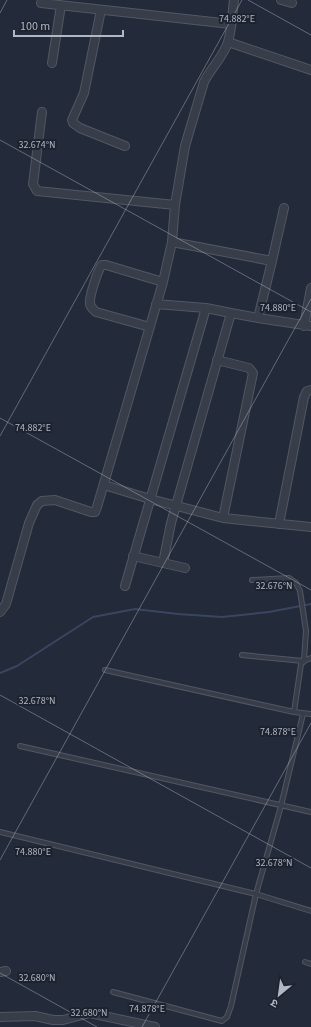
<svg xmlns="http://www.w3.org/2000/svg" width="311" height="1027" viewBox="0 0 311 1027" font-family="'Source Sans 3','Noto Sans Devanagari',sans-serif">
<rect width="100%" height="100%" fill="#232a39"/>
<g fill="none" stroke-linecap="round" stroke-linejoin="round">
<!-- stream -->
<path stroke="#3a4661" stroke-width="2" d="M0,673L17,666L93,617L135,609L178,614L222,617L269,612L311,604"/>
<!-- service casing -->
<g stroke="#525764" stroke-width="6">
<path id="service" d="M252,580L289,578L296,583L300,591L306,631L304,660
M242,655L303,661
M105,670L294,712L311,714
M294,712L301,664L306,660L311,658
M20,746L311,812
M0,832L256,894L311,911
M305,962L311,964
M113,992L218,1020L222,1021L227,1017L231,1006L256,894L281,806L303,714"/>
</g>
<!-- minor casing -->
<g stroke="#525764" stroke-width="10">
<path id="minor" d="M281,0L292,3
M41,3L231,24
M101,10L84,93L72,120L73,123L80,128L125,146
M228,42L311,70
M52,63L61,5
M42,112L33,184L37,191L175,205
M272,261L284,208
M156,304L206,308
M258,318L311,326
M304,326L311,288
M150,327L96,312C93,309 89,306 90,301C90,295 98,269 102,265H106L163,282
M217,360L249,368L253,373L223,518
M104,485L150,499L223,518L311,527
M279,524L304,397L307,391L311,390
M133,556L185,568
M163,563L171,523L231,313L258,318L272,261L172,242
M125,586L206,308L231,313
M0,612L6,604L29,523L37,505L42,501L55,500L91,512H95L97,507L163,282L172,242L175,205L185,146L204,82C210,70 220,60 226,47C232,35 232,14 234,0
M0,972L6,971
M0,1017L35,1016L53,1020H63L90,1013L155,1027"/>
</g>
<!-- service -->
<use href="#service" stroke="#373d49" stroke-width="4"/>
<!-- minor -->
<use href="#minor" stroke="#373d49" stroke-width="8"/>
</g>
<!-- ticks -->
<path fill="none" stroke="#b2b7c5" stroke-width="1" stroke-opacity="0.45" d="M248,0L311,35M0,13L7,0M0,140L311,312M0,418L311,590M0,436L242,0M0,695L311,868M0,860L311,299M0,973L97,1027M142,1027L311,723"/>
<g font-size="10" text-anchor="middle" fill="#b2b7c5" stroke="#1c222e" stroke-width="4" stroke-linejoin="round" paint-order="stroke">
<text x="237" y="22">74.882°E</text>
<text x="37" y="148">32.674°N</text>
<text x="278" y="311">74.880°E</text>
<text x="33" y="431">74.882°E</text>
<text x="274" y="589">32.676°N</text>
<text x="37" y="704">32.678°N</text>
<text x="278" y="735">74.878°E</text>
<text x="33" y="855">74.880°E</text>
<text x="274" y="866">32.678°N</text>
<text x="37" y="981">32.680°N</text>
<text x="147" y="1012">74.878°E</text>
<text x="89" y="1016">32.680°N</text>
</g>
<!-- north arrow -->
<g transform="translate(279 995) rotate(209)" stroke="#1c222e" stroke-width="3" paint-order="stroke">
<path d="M0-3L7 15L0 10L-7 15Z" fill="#b2b7c5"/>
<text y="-6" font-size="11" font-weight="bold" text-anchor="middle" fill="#b2b7c5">उ</text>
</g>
<!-- scale -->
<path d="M14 30v6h109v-6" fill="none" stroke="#b2b7c5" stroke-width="2"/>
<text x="20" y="30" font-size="12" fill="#b2b7c5" stroke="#1c222e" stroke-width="3" paint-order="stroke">100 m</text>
</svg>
